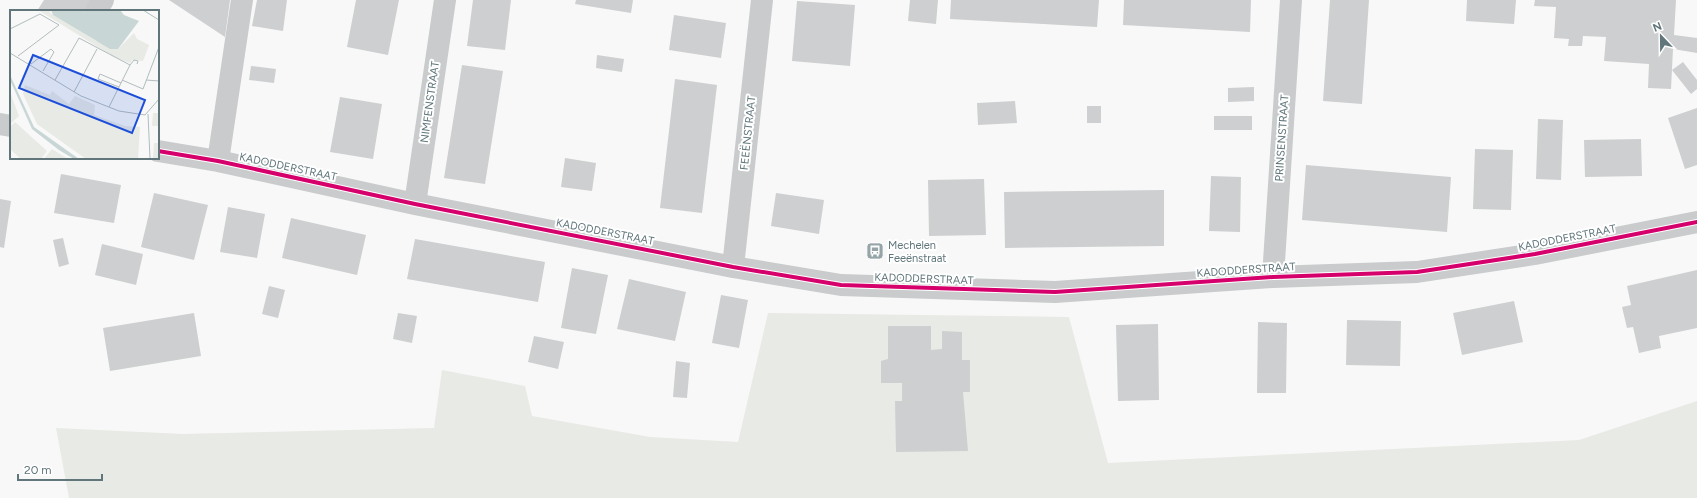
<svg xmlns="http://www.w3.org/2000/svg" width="1697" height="498" viewBox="0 0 1697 498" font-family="Figtree,sans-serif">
<rect width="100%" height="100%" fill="#f8f8f8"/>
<!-- green -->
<path fill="#e8eae5" d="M768,313L1069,317L1108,463L1579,440L1697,401V498H69L56,428L183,434L434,428L442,370L525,386L532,416L650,437L738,442Z"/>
<!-- building -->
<path fill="#cdcfd0" d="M44,0H91L84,11H37Z
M169,0H230L225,37Z
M257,0H287L283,31L252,26Z
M356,0H399L388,55L347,47Z
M473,0H511L505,50L467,46Z
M576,0H633L631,13L575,4Z
M910,0H938L936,24L908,21Z
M951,0H1099L1097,27L950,19Z
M1124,0H1251L1250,32L1123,25Z
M1330,0H1369L1362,104L1323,101Z
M1467,0H1516L1514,24L1466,21Z
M1535,0H1676L1674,35L1697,38V53L1673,49L1671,89L1648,88L1649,64L1604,61L1606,37L1583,36L1582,46H1568L1569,39L1554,38L1556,7L1534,6Z
M797,1L855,5L850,66L792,61Z
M674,15L726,23L721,58L669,50Z
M597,55L624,59L622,72L596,68Z
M1683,62L1697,80V89L1691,94L1672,70Z
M462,65L503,71L485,184L444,178Z
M251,66L276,69L274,83L249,80Z
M675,79L717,85L702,213L660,208Z
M1254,87V101L1228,102V88Z
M340,97L382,104L373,159L330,152Z
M1015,101L1017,123L978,125L977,103Z
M1087,106H1101V123H1087Z
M1697,108V165L1685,169L1668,118Z
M1214,116H1252V130H1214Z
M1538,119L1563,120L1561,180L1536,179Z
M1641,139L1642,176L1585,177L1584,140Z
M1475,149L1513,150L1511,210L1473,209Z
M565,158L596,163L592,191L561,187Z
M1306,165L1451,177L1447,232L1302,220Z
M61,174L121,185L114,223L54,213Z
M1211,176L1241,177L1240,232L1209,231Z
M984,179L986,235L929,236L928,180Z
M1164,190V246L1005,248L1004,192Z
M154,193L208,205L194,260L141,247Z
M776,193L824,200L819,234L771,226Z
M0,199L11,201L4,248L0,247Z
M228,207L265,214L257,258L220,252Z
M291,218L366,235L357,275L282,258Z
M63,238L69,264L59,267L53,240Z
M415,239L545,262L538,302L407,279Z
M102,244L143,254L136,285L95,275Z
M572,268L608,275L596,334L561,328Z
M1697,270V328L1659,336L1661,348L1639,353L1633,327L1627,328L1622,307L1631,305L1627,286Z
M629,279L686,292L675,341L617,329Z
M269,286L285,290L278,318L262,314Z
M721,295L748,300L739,348L712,343Z
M1514,301L1523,342L1462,355L1453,313Z
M194,313L201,356L110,371L103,328Z
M398,313L417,316L412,343L393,339Z
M1347,320L1401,321L1400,366L1346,365Z
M1258,322L1287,323L1286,393H1257Z
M1158,324L1159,400L1118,401L1116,325Z
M888,326H931V350L942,349V331L962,332V360H970V392H963L968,451L896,452L895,401H902V383H881V361L888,359Z
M534,336L564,342L558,369L528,362Z
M676,361L690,363L687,398L673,397Z"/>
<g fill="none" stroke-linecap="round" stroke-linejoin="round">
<!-- street -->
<path stroke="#c9cbcc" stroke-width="22" d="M96,11L103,0
M0,124L11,126
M158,151L218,161L415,204L733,267L841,285L1055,292L1273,277L1417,272L1535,254L1697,222
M218,161L242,0
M415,204L445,0
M733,267L762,0
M1273,277L1291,0"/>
<!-- cycleway casing -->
<g stroke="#fff" stroke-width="6">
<path id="cycleway" d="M158,151L218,161L415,204L733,267L841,285L1055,292L1273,277L1417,272L1535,254L1697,222"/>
</g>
<!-- cycleway -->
<use href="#cycleway" stroke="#d6006c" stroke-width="4"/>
</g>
<!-- icons -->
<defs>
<g id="bus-square" transform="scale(0.9)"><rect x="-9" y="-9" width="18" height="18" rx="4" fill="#95a4a7" stroke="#fff"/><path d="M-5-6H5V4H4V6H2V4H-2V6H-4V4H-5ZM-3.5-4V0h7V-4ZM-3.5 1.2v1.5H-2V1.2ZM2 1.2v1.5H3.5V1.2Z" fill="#fff"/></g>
</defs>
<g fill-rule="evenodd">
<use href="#bus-square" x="875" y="251"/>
</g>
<g text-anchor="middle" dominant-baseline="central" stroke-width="4" stroke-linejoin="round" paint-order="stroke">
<!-- street labels -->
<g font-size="11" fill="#60767b" stroke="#fff">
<text transform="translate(430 102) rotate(-82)">NIMFENSTRAAT</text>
<text transform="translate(748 133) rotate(-84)">FEEËNSTRAAT</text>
<text transform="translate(1282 138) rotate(-86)">PRINSENSTRAAT</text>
<text transform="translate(288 167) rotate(12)">KADODDERSTRAAT</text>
<text transform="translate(605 232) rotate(11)">KADODDERSTRAAT</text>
<text transform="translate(1567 238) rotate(-11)">KADODDERSTRAAT</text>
<text transform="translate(1246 270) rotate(-4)">KADODDERSTRAAT</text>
<text transform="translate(924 279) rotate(2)">KADODDERSTRAAT</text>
</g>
<!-- poi labels -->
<g font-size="11" fill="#60767b" stroke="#fff" text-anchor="start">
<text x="888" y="245">Mechelen<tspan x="888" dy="13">Feeënstraat</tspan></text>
</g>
</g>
<!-- overview -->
<g transform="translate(10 10)">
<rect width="149" height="149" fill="#f8f8f8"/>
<path d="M28,0H41L40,3L86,31L108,39L124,23L127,29L139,35L133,51L122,50L120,53L104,47ZM15,75L40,85L42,81L59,94L65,86L85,95L84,105L115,116L130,117L128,149H76L27,114L13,84ZM0,82L9,106L0,114ZM143,103H149V116H142ZM5,112L37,141L31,149H11L0,139V117ZM144,133H149V149H143ZM42,139L58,149H34Z" fill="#e8eae5"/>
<path d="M41,0H110L114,5L129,11L108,39H100L43,5ZM0,65L24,117L69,149H64L49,140L22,119L0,70Z" fill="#c9d6d6"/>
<path fill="none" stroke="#b2bcbe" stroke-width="1" d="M133,0L149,10M0,19L30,4L49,15L8,46M0,43L71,86L109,101L135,105L149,89M21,54L41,39L44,42L33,61M120,55L124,50L128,51L127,54M45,70L69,28L120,55L99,97M112,70L133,79L149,37M136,70L149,71M109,77L88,69L90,64L111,73M64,82L87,39M138,104L140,149"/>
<path fill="#1d4ed8" fill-opacity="0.15" stroke="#1d4ed8" stroke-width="2" d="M23,45L135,90L122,123L9,78Z"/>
<rect width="149" height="149" fill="none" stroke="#60767b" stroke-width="2"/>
</g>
<!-- north arrow -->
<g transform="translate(1661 36) rotate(338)" stroke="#ffffff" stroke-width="3" paint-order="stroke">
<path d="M0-3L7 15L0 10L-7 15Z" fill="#60767b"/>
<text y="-6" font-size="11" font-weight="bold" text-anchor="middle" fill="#60767b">N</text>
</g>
<!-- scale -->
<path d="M18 474v6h84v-6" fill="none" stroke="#60767b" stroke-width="2"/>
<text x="24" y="474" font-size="12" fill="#60767b" stroke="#ffffff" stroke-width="3" paint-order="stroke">20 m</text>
</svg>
